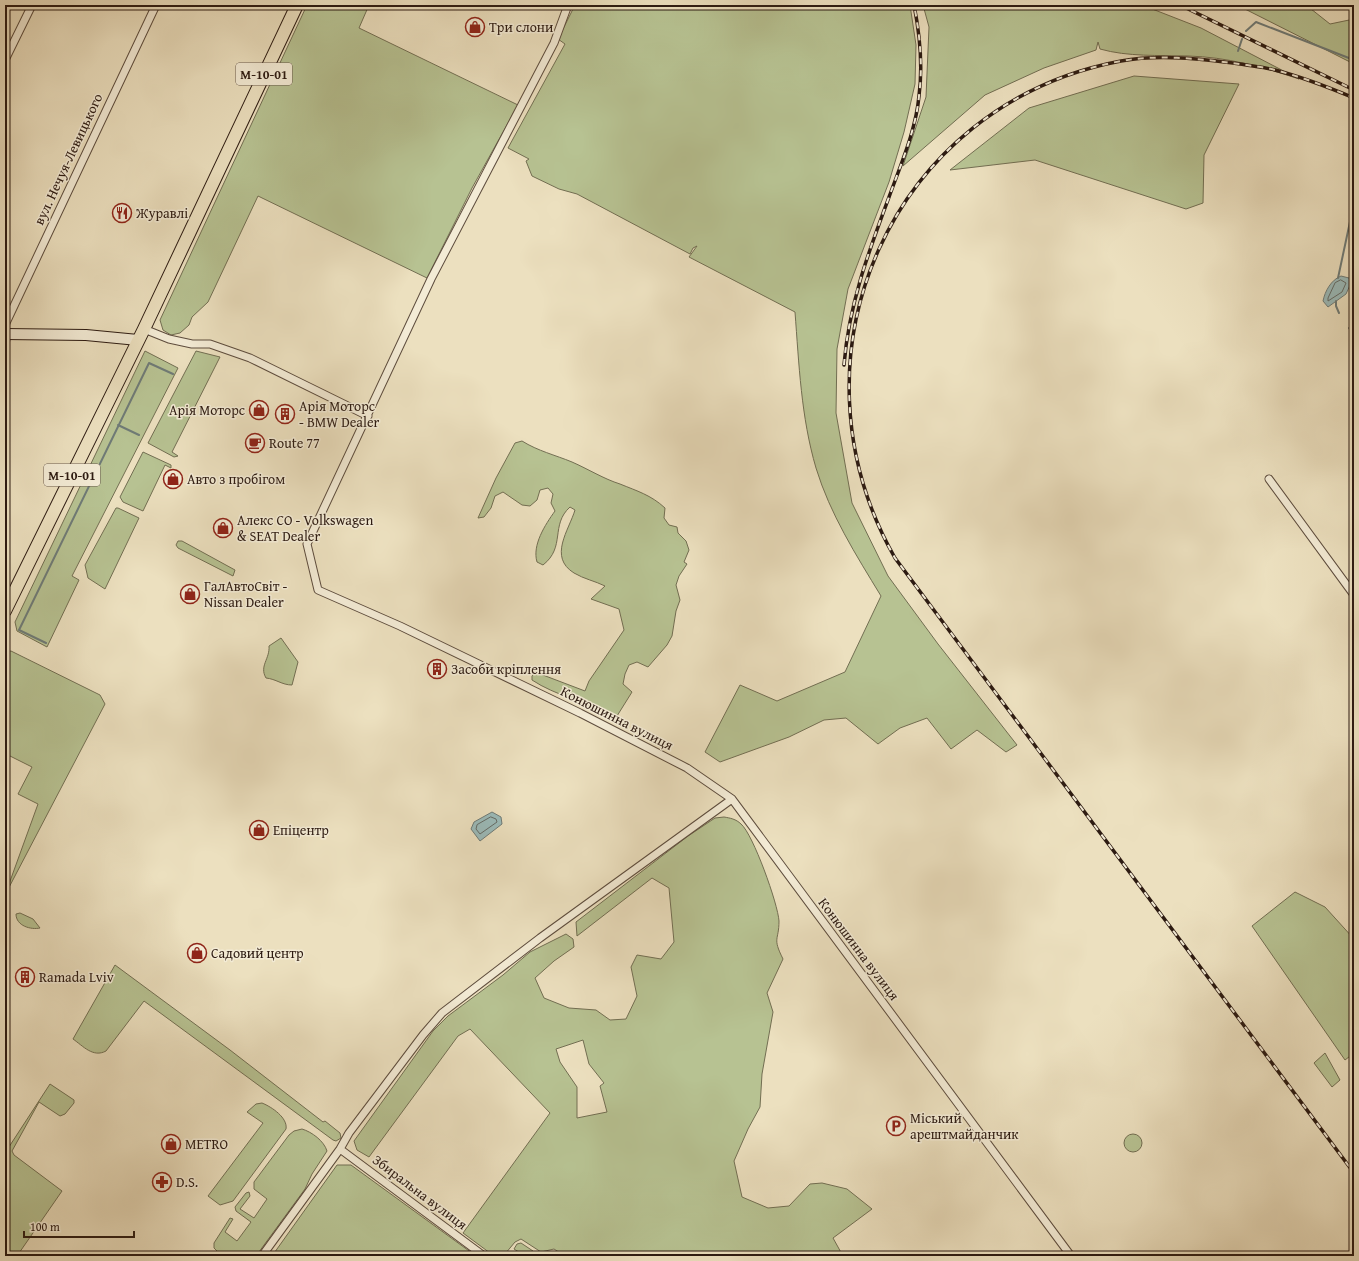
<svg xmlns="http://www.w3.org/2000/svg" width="1359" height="1261" viewBox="0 0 1359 1261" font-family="'Gentium Book Plus',serif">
<rect width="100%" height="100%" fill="#ece0bf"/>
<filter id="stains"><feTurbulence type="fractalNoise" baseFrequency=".005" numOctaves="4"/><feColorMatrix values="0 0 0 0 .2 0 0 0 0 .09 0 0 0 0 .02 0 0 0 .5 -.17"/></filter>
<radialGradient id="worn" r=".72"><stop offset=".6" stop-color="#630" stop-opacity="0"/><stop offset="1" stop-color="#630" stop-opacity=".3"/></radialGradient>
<!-- green -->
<path fill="#b7c292" stroke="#726e52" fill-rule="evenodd" d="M307,5H369L359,28L518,105L472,188L427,278L258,196L208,302L192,317L189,325L180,333L171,335L163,330L160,320Z
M575,5H910L916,45L915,84L904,132L889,182L848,289L837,349L836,413L852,503L888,576L938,644L1017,745L1006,752L977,730L951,749L927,718L900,728L878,744L846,718L824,720L789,737L720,762L705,752L740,685L777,701L845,672L881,596C856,555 830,514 816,468C801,417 799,364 795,312L689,257L697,246L693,248L690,254L577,194L559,189L532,176L526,161L529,159L508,148L565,44L558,39Z
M923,5H1142L1201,28L1299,79C1263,67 1227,57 1188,56C1159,55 1128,57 1100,49L1098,42L1096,50L1044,68L985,95L903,166L926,97L929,27Z
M1237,5H1306L1330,24L1354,19V64Z
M1134,76L1239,84L1204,155L1203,203L1186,209L1035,160L950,170L1029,108Z
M145,351L178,368L72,576L79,580L47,647L17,631L15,622Z
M196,351L220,357L172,452L178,456L174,457L148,443Z
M522,441C538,451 555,455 572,462C588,469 604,479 620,484C637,491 651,495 665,508L664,518L669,525L677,527L678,533L686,541L689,550L684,562L687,564L679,576L676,585L680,600L676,611L672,636L667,645L648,667L637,662L629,665L625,674L623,684L632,692L617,716L606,717C582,699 556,696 532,680V676L535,672L585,691L589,681L624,630L619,609L591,599L605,586C595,581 584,579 574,573C548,557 569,530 575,510L570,507C550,525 566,547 543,565L537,562C532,545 545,525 555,511L551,503L553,494L548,488L540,490L537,500L530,506L522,505L503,492L495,496L491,508L484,517L478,518L496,478L515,443Z
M143,452L171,465V468L165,465L143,511L123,502L120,497Z
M116,508H118L139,518L105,589L88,578L85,565Z
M178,541H182L235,570L233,576L178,548L176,545Z
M281,638L298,662L292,685C282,685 276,679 266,678C259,666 270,659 269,646Z
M11,651L100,695L105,704L5,895L38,804L18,794L32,767L8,755L5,761V652Z
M724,817C730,818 736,819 741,824C753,834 778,904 779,921C779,941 772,937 783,959L767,993L773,1012L762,1074L760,1107L748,1129L734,1161L742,1197L768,1208L789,1206L810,1184L822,1183L847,1189L872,1209L833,1238L843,1256H565L554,1249L541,1252L521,1239L515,1242L505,1254L503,1252L499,1256H494L463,1233L550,1113L470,1029L458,1036L369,1157L357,1150L354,1141L433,1031L448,1016L503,975L530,952L566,934L573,939L574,947L554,961L535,978L544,998L569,1008L596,1010L610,1020L626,1019L637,996L631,967L637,955L661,959L674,942L669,888L652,878L577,936L576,922L688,836L715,818ZM583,1040L589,1064L604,1083L600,1086L607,1112L577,1118V1087L560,1062L556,1049Z
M1295,892L1325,907L1354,939V1053L1345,1060L1252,926Z
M20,913L33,919L40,928C31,930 16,926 16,914Z
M115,965L230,1050L323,1122L325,1121L340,1133L341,1138L336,1141L333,1140L144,1001L106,1051C93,1058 83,1046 73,1039Z
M1325,1053L1340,1080L1332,1087L1314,1063Z
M50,1084L74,1100V1103L65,1114L60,1116L39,1102L12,1151L14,1155L62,1191L17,1256H5V1153Z
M262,1103C272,1107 288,1118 286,1129L233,1201L220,1205L208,1196L263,1123L247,1112L256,1104Z
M302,1129C312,1132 324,1141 327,1151L312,1174L305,1189L256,1256H222L214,1248V1243L230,1218L233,1219L225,1232L237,1241L251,1222L236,1211L235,1207L246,1193L249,1192L250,1196L240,1209L254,1218L267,1199L254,1189V1182L289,1135L294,1131Z
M1124 1143a9 9 0 1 1 18 0a9 9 0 1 1-18 0Z
M337,1165H351L476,1256H272Z
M521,1243L533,1251L532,1256H527L523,1253L522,1254L514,1249L517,1244Z"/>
<!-- water -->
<path fill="#9bbbba" stroke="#6f7b77" d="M1341,276L1349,278L1351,283L1346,294L1328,307L1323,301C1325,291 1331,280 1341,276Z
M492,812L501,817L502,824L480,841L471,829L474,822Z"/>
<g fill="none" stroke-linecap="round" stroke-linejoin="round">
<!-- shore -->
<path stroke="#646b66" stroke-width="1" d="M1341,280L1346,283L1342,292L1328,301V298L1335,283Z
M491,817L496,819L497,822L480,834L476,829L477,825Z"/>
<!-- stream -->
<path stroke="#6f7b77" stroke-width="2" d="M1246,31L1256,22L1354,60
M1238,51L1242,39
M1338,278L1354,203
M1336,301V306L1339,313
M1349,328L1354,334
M118,425L139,435
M46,643L19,630L149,363L173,374"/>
<!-- street casing -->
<g stroke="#5d4c3d" stroke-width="9">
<path id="street" d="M568,5L554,43L431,279L307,544L318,590L400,626L580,713L687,768L732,799L1071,1256
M5,60L32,5
M5,325L156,5
M144,329L169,339L192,344H210L250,358L368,416
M5,344L7,334
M1269,479L1354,595
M340,1149L484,1256
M262,1256L340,1149L349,1133L423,1035L442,1013L540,938L732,799"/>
</g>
<!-- secondary casing -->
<g stroke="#2d1b12" stroke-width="12">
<path id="secondary" d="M5,334L86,335L138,340"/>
</g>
<!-- highway casing -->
<g stroke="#2d1b12" stroke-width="14">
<path id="highway" d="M5,611L144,329L297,5"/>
</g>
<!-- street -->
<use href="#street" stroke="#f3ebd5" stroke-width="7"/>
<!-- secondary -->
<use href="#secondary" stroke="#f3ebd5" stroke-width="10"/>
<!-- highway -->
<use href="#highway" stroke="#ece0bf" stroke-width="12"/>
<!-- rail casing -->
<g stroke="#2d1b12" stroke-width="3.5">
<path id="rail" d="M1180,5L1354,90
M1354,98C1328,87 1302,77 1275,70C1264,67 1252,66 1240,64C1202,59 1160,54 1121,61C891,104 780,356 895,558L1354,1173
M844,365C849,302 870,248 892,189C903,159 916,128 919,96C923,65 920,35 914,5"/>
</g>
<!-- rail -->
<use href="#rail" stroke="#f3ebd5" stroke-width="2" stroke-dasharray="6" stroke-linecap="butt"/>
</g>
<!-- icons -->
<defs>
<g id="shop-ring" transform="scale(1)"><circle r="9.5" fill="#f3ebd5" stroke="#8f2418" stroke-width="1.5"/><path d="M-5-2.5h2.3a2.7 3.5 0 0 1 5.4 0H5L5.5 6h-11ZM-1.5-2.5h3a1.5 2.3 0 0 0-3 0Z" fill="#8f2418"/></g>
<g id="restaurant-ring" transform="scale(1)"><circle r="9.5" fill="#f3ebd5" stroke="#8f2418" stroke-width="1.5"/><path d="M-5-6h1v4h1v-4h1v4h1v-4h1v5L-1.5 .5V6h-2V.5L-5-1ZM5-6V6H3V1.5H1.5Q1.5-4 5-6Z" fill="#8f2418"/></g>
<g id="building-ring" transform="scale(1)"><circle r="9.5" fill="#f3ebd5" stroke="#8f2418" stroke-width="1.5"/><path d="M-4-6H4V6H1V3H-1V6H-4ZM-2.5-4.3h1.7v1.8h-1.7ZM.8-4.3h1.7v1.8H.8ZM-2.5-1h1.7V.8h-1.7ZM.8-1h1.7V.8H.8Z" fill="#8f2418"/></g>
<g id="cafe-ring" transform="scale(1)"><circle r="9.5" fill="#f3ebd5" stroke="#8f2418" stroke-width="1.5"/><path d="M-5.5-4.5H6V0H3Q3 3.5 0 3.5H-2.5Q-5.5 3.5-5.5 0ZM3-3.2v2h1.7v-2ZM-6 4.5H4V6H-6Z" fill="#8f2418"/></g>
<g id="parking-ring" transform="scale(1)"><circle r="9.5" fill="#f3ebd5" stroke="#8f2418" stroke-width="1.5"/><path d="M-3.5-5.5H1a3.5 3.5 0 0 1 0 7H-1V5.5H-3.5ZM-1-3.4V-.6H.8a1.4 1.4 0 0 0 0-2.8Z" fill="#8f2418"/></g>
<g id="pharmacy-ring" transform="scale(1)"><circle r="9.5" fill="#f3ebd5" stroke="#8f2418" stroke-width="1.5"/><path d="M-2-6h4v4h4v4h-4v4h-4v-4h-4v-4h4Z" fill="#8f2418"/></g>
</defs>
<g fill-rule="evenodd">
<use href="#shop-ring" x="475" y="27"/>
<use href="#restaurant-ring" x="122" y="213"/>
<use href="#shop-ring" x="259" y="410"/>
<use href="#building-ring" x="285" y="414"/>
<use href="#cafe-ring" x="255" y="443"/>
<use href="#shop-ring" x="173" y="479"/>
<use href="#shop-ring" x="223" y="528"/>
<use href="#shop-ring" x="190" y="594"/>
<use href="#building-ring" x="437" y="669"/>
<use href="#shop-ring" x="259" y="830"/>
<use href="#shop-ring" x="197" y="953"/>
<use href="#building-ring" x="25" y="977"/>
<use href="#parking-ring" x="896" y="1126"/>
<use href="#shop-ring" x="171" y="1144"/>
<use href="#pharmacy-ring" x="162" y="1182"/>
</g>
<g text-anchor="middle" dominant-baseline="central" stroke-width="3" stroke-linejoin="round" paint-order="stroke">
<!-- shield labels -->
<g fill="#f3ebd5" stroke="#68594c" stroke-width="1">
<rect x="236" y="63" width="56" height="22" rx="3"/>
<rect x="44" y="464" width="56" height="22" rx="3"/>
</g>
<g font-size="13" font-weight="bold" fill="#2d1b12">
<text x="264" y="74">М-10-01</text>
<text x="72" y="475">М-10-01</text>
</g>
<!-- poi labels -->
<g font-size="14" fill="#2d1b12" stroke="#f3ebd5" text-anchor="start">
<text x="489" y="27">Три слони</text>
<text x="136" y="213">Журавлі</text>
<text x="299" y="406">Арія Моторс<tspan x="299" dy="16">- BMW Dealer</tspan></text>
<text x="245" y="410" text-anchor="end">Арія Моторс</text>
<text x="269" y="443">Route 77</text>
<text x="187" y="479">Авто з пробігом</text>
<text x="237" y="520">Алекс CO - Volkswagen<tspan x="237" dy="16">&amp; SEAT Dealer</tspan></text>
<text x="204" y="586">ГалАвтоСвіт -<tspan x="204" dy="16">Nissan Dealer</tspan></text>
<text x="451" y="669">Засоби кріплення</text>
<text x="273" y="830">Епіцентр</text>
<text x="211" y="953">Садовий центр</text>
<text x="39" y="977">Ramada Lviv</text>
<text x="910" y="1118">Міський<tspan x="910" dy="16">арештмайданчик</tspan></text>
<text x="185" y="1144">METRO</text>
<text x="176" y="1182">D.S.</text>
</g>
<!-- street labels -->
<g font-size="14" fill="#2d1b12" stroke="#f3ebd5">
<text transform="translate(68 159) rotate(-65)">вул. Нечуя-Левицького</text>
<text transform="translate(617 718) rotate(27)">Конюшинна вулиця</text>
<text transform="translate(859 949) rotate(53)">Конюшинна вулиця</text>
<text transform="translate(420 1192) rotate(37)">Збиральна вулиця</text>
</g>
</g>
<!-- margin -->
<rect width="1359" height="1261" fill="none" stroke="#ece0bf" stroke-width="20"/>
<rect x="6" y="6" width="1347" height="1249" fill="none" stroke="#2d1b12" stroke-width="2"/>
<rect x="10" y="10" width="1339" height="1241" fill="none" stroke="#2d1b12"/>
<!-- scale -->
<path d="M24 1231v6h110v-6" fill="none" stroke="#2d1b12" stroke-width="2"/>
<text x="30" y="1231" font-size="12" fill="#2d1b12" stroke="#f3ebd5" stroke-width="3" paint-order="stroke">100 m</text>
<rect width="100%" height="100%" filter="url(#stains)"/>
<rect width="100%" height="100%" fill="url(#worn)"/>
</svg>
